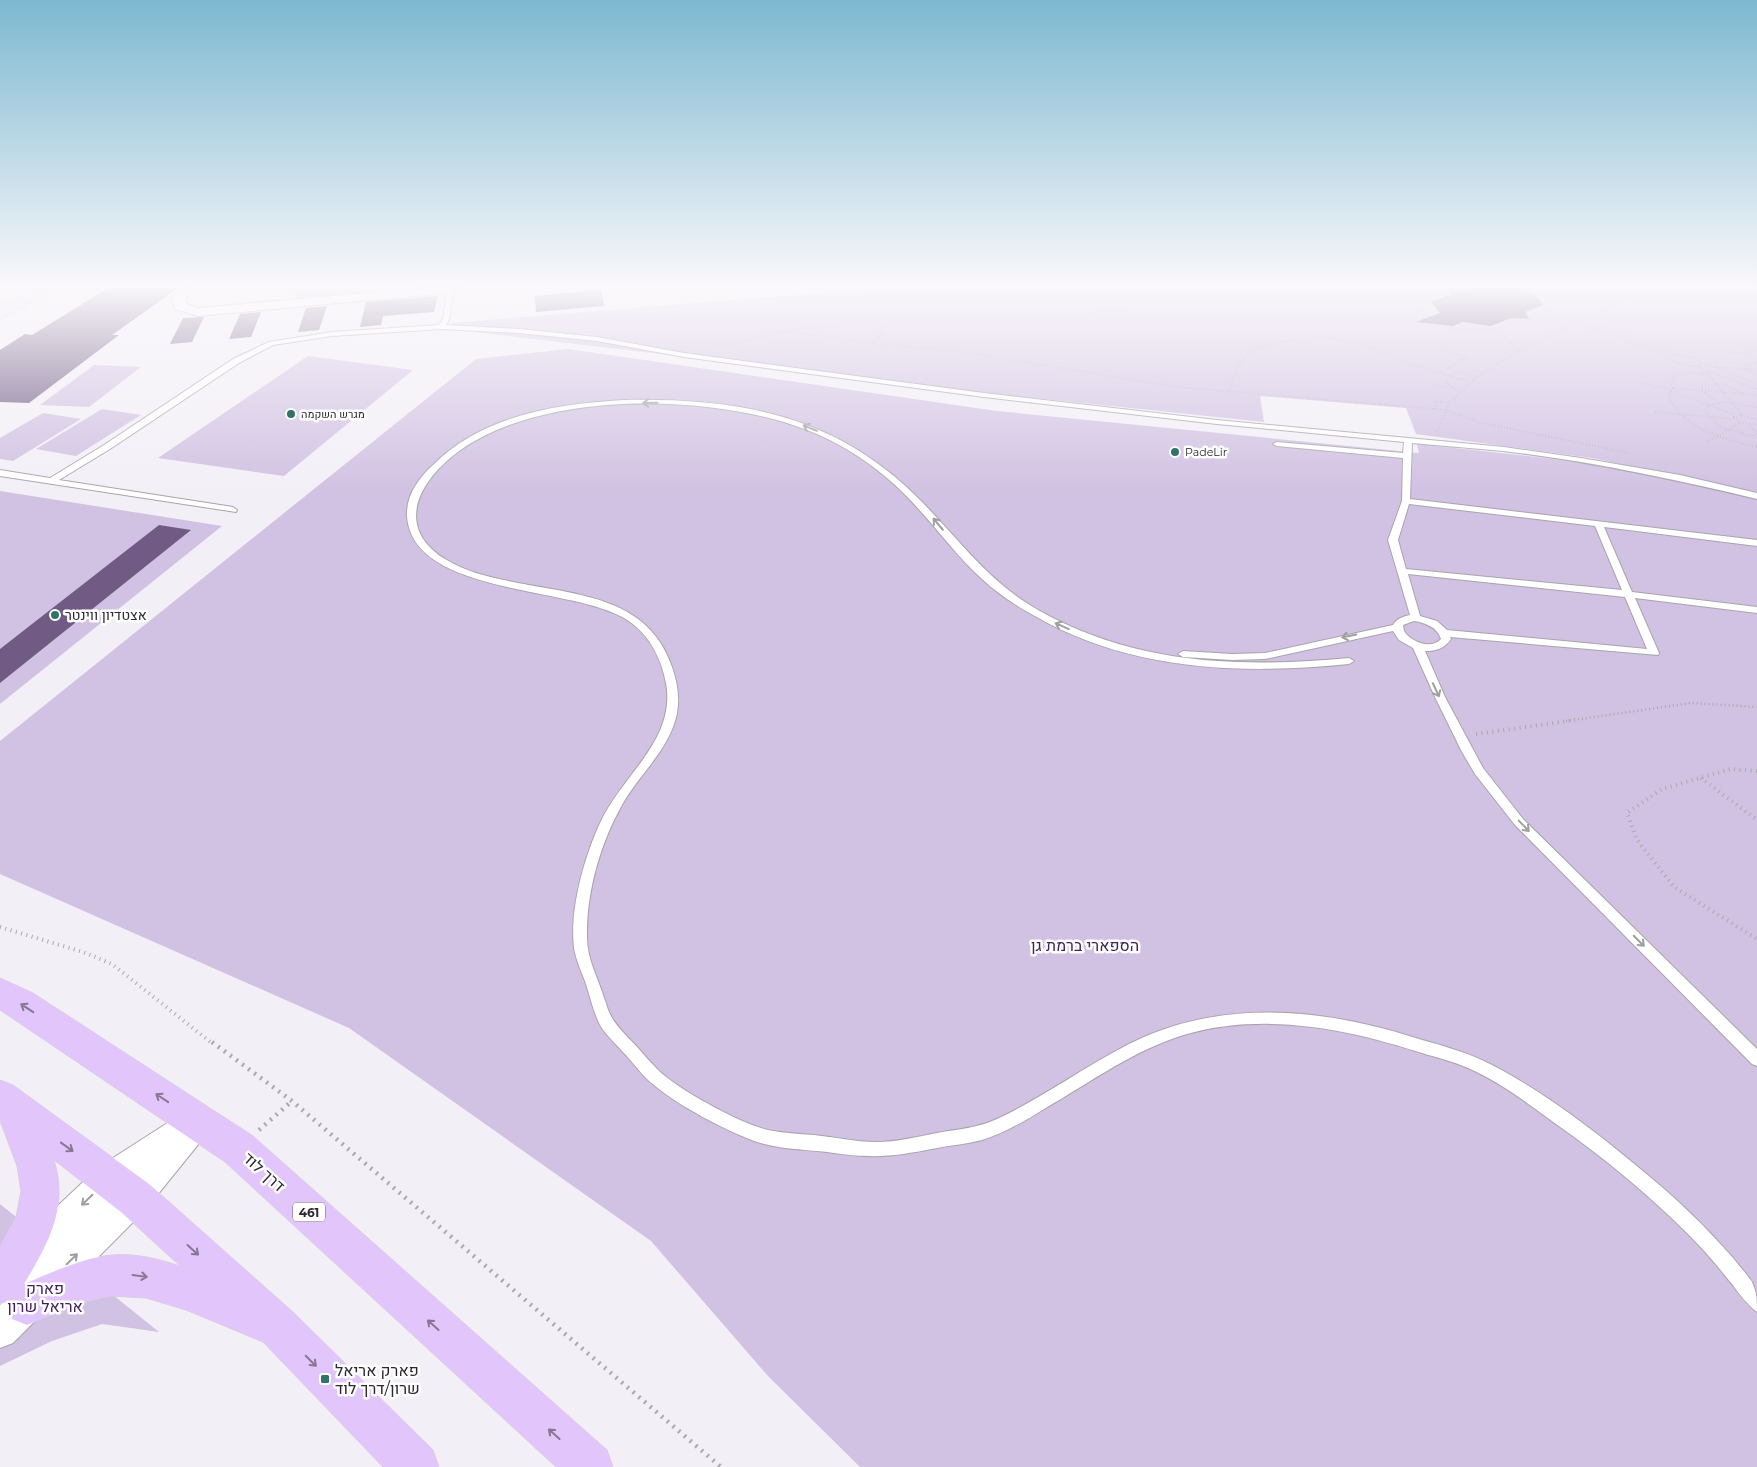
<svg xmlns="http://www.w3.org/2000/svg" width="1757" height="1467" viewBox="0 0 1757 1467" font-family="Montserrat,Heebo,sans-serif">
<rect width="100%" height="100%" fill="#f3eff7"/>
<!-- green -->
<path fill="#d1c1e2" d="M285,288H358L356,293L300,298Z
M880,288H1757V494L1592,458L1416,434L1406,408L1260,396L1264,422L1025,397L475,332L451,323Z
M568,349L997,411L1419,453L1417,444C1472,450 1526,455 1581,463C1640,471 1699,485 1757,498V1467H860L768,1376L651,1241L349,1028L0,874V741L476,359Z
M308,356L413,370L284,476L158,458Z
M94,365L141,367L89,407L40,405Z
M102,409L141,415L76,456L36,449Z
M43,413L81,419L13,461L0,459V438Z
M0,491L222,526L0,704Z
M0,1204L159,1332L102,1324L52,1341L0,1366Z"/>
<!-- building -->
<path fill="#715b85" d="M108,288H178L112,335H119L29,403L0,402V350L25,334L32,335Z
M1471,288H1516L1536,295L1543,305L1525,312L1529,319L1511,318L1491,326L1463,322L1453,326L1416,322L1440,313L1431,302L1450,295L1448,289L1465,290Z
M601,289L604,306L536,312L535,296Z
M438,296L434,312L383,316L381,325L360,327L366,302Z
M327,306L319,330L298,332L306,308Z
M261,312L251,337L229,339L240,314Z
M204,317L192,342L170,344L183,318Z
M159,525L191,530L0,683V649Z"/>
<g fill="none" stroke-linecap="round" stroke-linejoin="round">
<!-- service casing -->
<g stroke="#a8a4ab" stroke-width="2">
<path id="service" d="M448,288H454L449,319L446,325L519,329L597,337L684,353L984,393L1217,420L1504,447L1581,458L1680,475L1757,493V499C1673,479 1589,461 1503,451C1473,448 1442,446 1412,443L1410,499L1757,540V546L1604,527L1632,592L1757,607V613L1635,598L1659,653L1658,655L1450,637L1451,639C1444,649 1436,651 1425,651L1445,697L1483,768L1523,819L1757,1049V1066L1752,1064L1515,825L1475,774L1462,752L1435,697L1413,648L1399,640L1393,631L1265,659L1232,660L1183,657L1178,654L1183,651L1232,654L1265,653L1393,625C1396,619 1404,616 1410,615L1388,540L1402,501L1403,458L1277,446L1273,444L1277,442L1403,453L1404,442L1217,424L984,397L684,357L597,341L519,333L441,329L332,336L273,345L239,363L110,449L59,480L233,507L237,510L236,512L0,476V470L50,478L104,445L233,359L269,342L332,332L439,325L443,319ZM1409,504L1595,526L1622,590L1406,569L1398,540ZM1408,574L1625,597L1647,649L1447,630L1437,621L1420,616ZM1414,621C1426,623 1437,627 1441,639C1431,650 1411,642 1404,631L1403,625Z
M624,400C742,398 838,415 923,503C961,542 990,583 1038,610C1136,665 1240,668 1349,658L1354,661L1349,664C1241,675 1129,671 1033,615C1015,605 997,593 982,579C948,548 923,508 887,478C859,454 827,436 793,425C699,394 545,392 462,449C422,477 391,525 445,559C467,573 494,578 518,583C580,595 649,598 672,667C679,687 681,707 673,727C662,756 637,778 622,805C600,844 586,893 587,938C587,959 598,978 604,998C606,1002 607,1008 609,1012C615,1026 628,1037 638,1048C645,1056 652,1064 659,1071C681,1091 739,1123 768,1130C783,1133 799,1134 814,1135C835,1137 855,1142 876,1142C897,1142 917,1137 937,1133C958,1129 978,1128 997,1119C1049,1095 1094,1059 1146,1036C1235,999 1329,1010 1419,1039C1444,1046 1469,1053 1492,1065C1546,1093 1597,1133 1644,1172C1676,1198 1706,1227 1733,1258C1736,1262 1750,1278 1752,1282C1757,1294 1757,1298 1757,1312C1745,1303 1737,1290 1727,1278C1715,1263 1702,1248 1689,1235C1648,1194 1603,1157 1556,1124C1529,1104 1500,1082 1468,1068C1454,1062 1439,1058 1425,1054C1349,1029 1266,1012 1187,1034C1135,1049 1091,1082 1044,1109C1025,1121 1004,1133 982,1140C967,1144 952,1145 937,1148C896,1156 876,1159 834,1153C808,1149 780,1150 754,1141C723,1129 679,1106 654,1085C642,1076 633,1062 622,1051C615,1043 606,1035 600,1025C593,1011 590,996 585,981C581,971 576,960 574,948C569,908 586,850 604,815C627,772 676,737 666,683C661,657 648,632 624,618C570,586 412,595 407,516C406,496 418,479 432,466C482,415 556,404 624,400Z"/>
</g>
<!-- minor casing -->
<g stroke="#a8a4ab" stroke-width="2">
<path id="minor" d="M182,288H195L185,299L186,304L199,308L421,288H464L458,292L198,316L175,309L171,298Z
M198,1106L209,1111L213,1121L209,1131L146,1209L13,1343L0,1348V1305L8,1298L0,1301V1260L99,1167L169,1122C180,1118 187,1111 198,1106Z"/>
</g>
<!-- secondary casing -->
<g stroke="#a8a4ab" stroke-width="1">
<path id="secondary" d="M37,288H56L54,291L0,319V307Z"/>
</g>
<!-- primary casing -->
<g stroke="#d0d0d0" stroke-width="1">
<path id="primary" d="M0,978L33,993L253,1136L607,1450L613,1467H556L225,1162L0,1010Z
M0,1080L13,1085L149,1184L293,1312L433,1450L439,1467H383L263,1342L186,1310L146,1298L110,1296L78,1304L27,1325L12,1319L7,1302L0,1304V1246L16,1217L21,1191L17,1166L0,1121ZM54,1160L121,1212L180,1266C113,1243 86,1258 24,1284C48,1244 69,1207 54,1160Z"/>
</g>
<!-- path-far3 -->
<path stroke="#aba8ae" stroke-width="2" stroke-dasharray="0.5 2.5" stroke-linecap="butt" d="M1457,288L1424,301C1424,304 1423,310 1424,312C1432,334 1490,331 1508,326C1521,323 1534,316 1547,310L1550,306L1542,294L1531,288
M1629,288L1640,291
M0,290L5,288
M1546,311L1575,321
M1580,319L1678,355
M1574,322L1671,357
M1492,328L1520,350
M786,331L875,344L957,351L1178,387L1446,410L1479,422L1628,453
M1733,341L1757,352
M875,344L888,318
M719,346L786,331L888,318L1069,317L1123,307L1141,288
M1439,349L1467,357L1448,368L1477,377
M1749,352L1757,361
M1676,355L1695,358L1702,364C1691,368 1682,366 1672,360V357Z
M1702,363L1757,383
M1757,363L1743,366L1757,376
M1697,367L1757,389
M1715,367L1757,370
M1717,367L1716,360L1728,353H1750
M1707,372L1742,415
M1707,373H1685L1674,378L1671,385L1673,388L1668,394C1681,429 1724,439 1757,447
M1643,383L1657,387
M1438,387H1452L1460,391
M1451,387L1446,382L1453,376
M1657,387L1757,395
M1229,391L1237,366L1252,350L1284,341L1325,338L1355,341L1403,361L1469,382
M1671,391L1735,415
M1720,403L1702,391V386L1723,384L1743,393
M1757,407L1724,402L1709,405L1705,412L1720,427L1757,437
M1434,409L1435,402H1450
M1655,412L1734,419
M1757,420L1742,415L1734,417L1740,423L1757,425
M1751,426L1757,434
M1437,432L1450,402L1477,377L1520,350L1647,288
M1707,442L1740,423"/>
<!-- path-far2 -->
<path stroke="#aba8ae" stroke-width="2.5" stroke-dasharray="1 3" stroke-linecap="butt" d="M1566,721L1691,703L1757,707"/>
<!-- path-far1 -->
<path stroke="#aba8ae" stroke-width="4" stroke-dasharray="1 4.5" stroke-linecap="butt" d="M1476,734L1575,720
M1757,771L1731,769L1662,789L1627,813L1637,840L1674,887L1757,939
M1701,778L1757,820
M0,927L83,952L112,964L213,1044"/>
<!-- path -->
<path stroke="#aba8ae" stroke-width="4.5" stroke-dasharray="2 5.5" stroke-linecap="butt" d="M212,1042L292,1101L721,1467
M259,1130L292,1101"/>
<!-- service -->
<use href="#service" fill="#fff" fill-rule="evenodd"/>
<!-- minor -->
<use href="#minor" fill="#fff" fill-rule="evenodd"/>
<!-- secondary -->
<use href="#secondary" fill="#f0e2fd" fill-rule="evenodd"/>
<!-- primary -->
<use href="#primary" fill="#e2c6fb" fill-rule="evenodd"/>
</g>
<!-- one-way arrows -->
<defs><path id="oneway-shaft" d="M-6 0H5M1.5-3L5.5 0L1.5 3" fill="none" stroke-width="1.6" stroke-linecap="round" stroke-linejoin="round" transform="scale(1.25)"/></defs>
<g stroke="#9f9ea0">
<use href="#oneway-shaft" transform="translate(650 403) rotate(179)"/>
<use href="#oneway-shaft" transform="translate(810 428) rotate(-158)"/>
<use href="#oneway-shaft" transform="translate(938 524) rotate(-130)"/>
<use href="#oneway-shaft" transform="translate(1062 626) rotate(-156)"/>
<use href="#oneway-shaft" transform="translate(1349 636) rotate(168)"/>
<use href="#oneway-shaft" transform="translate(1436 690) rotate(65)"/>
<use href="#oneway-shaft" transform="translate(1524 826) rotate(46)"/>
<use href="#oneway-shaft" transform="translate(1639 941) rotate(45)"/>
<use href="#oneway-shaft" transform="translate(87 1200) rotate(136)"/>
<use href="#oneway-shaft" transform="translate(72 1259) rotate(-44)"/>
</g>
<g stroke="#867793">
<use href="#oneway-shaft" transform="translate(27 1008) rotate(-147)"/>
<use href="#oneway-shaft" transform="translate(162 1098) rotate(-146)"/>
<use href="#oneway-shaft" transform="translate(67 1147) rotate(36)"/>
<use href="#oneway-shaft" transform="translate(193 1250) rotate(42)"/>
<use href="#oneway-shaft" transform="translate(140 1276) rotate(8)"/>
<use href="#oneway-shaft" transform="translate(433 1325) rotate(-138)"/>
<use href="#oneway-shaft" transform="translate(311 1361) rotate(45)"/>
<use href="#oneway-shaft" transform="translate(554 1434) rotate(-138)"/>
</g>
<!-- sky -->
<linearGradient id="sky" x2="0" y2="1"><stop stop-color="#7db8d1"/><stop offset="0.58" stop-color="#faf8fb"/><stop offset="1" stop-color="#faf8fb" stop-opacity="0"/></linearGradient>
<rect width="1757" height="493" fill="url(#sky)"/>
<!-- markers -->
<g fill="#307467" stroke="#fefefe" stroke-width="2">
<circle cx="291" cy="414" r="5"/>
<circle cx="1175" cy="452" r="5"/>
<circle cx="55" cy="615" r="5"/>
<rect x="320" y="1374" width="10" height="10" rx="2.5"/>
</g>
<g text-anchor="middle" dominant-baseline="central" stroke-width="5" stroke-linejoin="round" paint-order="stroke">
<!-- far-poi labels -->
<g font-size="11" fill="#29282b" stroke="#fefefe" text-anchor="start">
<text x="301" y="414">מגרש השקמה</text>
<text x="1185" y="452">PadeLir</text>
</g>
<!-- shield labels -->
<rect fill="#fefefe" stroke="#69686a" stroke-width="1" x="293" y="1202.5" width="32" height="19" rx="4"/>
<g font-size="12" font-weight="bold" fill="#29282b">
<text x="309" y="1212">461</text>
</g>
<!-- poi labels -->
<g font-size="14" fill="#29282b" stroke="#fefefe" text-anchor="start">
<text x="65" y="615">אצטדיון ווינטר</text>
</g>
<!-- near-park labels -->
<g font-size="16" fill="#41225a" stroke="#fefefe">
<text x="1085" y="945">הספארי ברמת גן</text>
<text x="45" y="1288">פארק<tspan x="45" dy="18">אריאל שרון</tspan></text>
</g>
<!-- near-street labels -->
<g font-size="16" fill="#29282b" stroke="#fefefe">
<text transform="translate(264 1172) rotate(42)">דרך לוד</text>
</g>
<!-- near-poi labels -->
<g font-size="16" fill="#29282b" stroke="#fefefe" text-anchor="start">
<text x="335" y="1370">פארק אריאל<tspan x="335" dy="18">שרון/דרך לוד</tspan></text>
</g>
</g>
</svg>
